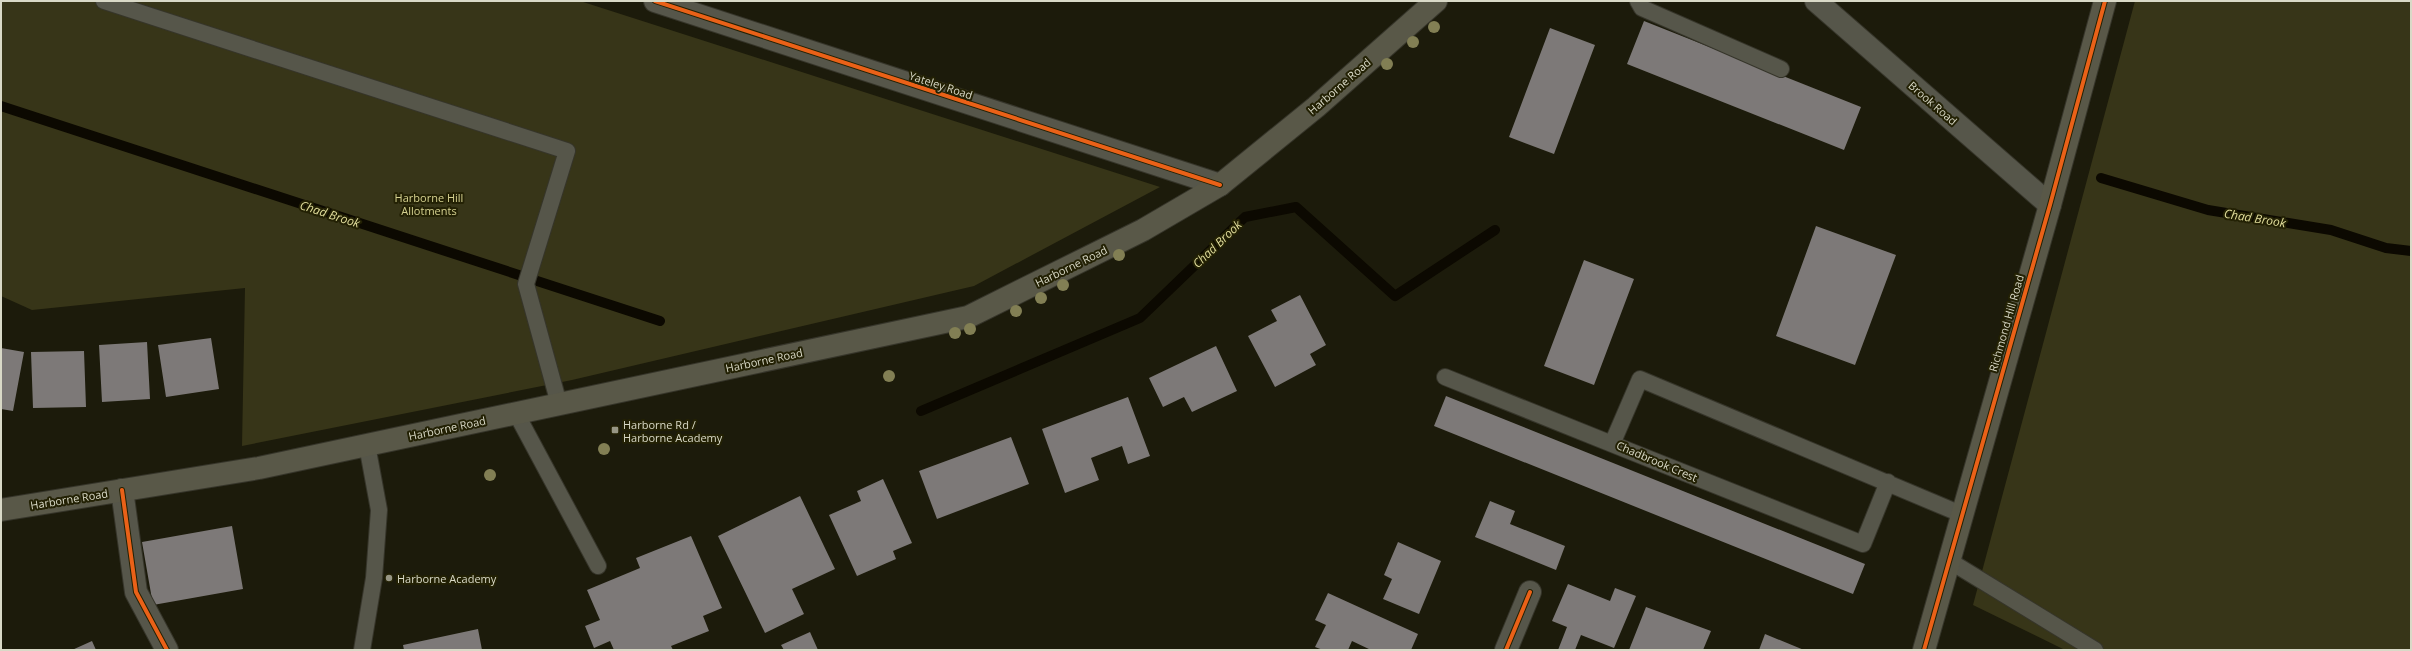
<svg xmlns="http://www.w3.org/2000/svg" width="2412" height="651" viewBox="0 0 2412 651" font-family="'Open Sans',sans-serif">
<rect width="100%" height="100%" fill="#1c1b0b"/>
<!-- green -->
<path fill="#373518" d="M1,1H580L1160,187L974,286L572,380L242,446L245,288L32,310L1,296Z
M2135,1H2411V650H2065L1973,605Z"/>
<g fill="none" stroke-linecap="round" stroke-linejoin="round">
<!-- stream -->
<path stroke="#0c0901" stroke-width="10" d="M1,106L660,321
M2101,178L2208,210L2331,230L2386,248L2411,251
M921,411L1140,318L1245,217L1296,207L1395,296L1495,230"/>
</g>
<!-- building -->
<path fill="#7d7978" d="M1644,21L1861,107L1844,150L1627,64Z
M1550,28L1595,45L1554,154L1509,137Z
M1816,226L1896,255L1855,365L1776,336Z
M1584,260L1634,279L1594,385L1544,366Z
M1300,295L1326,345L1310,354L1316,365L1275,387L1248,336L1277,321L1271,310Z
M211,338L219,389L166,397L158,345Z
M147,342L150,399L102,402L99,345Z
M1216,346L1237,391L1192,412L1184,397L1163,407L1149,378Z
M1,348L24,352L13,411L1,409Z
M84,351L86,407L33,408L31,352Z
M1446,396L1865,564L1853,594L1434,426Z
M1128,397L1150,456L1128,464L1122,446L1091,458L1099,480L1065,493L1042,429Z
M1011,437L1029,484L937,519L919,471Z
M883,479L912,543L893,551L896,559L857,576L829,515L861,501L857,491Z
M800,496L835,569L792,589L804,614L765,633L718,536Z
M1490,501L1515,511L1510,524L1565,546L1556,570L1475,537Z
M232,526L243,589L153,605L142,542Z
M691,536L722,608L703,616L709,631L671,646L673,650H614L610,641L594,648L585,626L600,620L587,590L640,568L636,558Z
M1398,542L1441,561L1419,614L1383,599L1392,579L1384,575Z
M1568,584L1610,601L1615,588L1636,596L1614,648L1581,635L1575,650H1558L1567,627L1552,621Z
M1328,593L1418,634L1411,650H1371L1352,641L1348,650H1323L1315,647L1326,625L1315,620Z
M1646,607L1711,631L1703,650H1629Z
M478,629L482,650H404L403,645Z
M810,632L818,650H784L781,645Z
M1765,634L1804,650H1759Z
M92,641L96,650H72Z"/>
<g fill="none" stroke-linecap="round" stroke-linejoin="round">
<!-- lane casing -->
<g stroke="#36352a" stroke-width="18">
<path id="lane" d="M104,1L567,151L526,284L559,404
M1638,1L1642,8L1781,69
M1445,377L1612,444
M516,413L598,566
M1888,482L1863,544L1612,444L1640,379L1961,514
M1948,560L2095,650
M362,650L374,578L379,510L367,445"/>
</g>
<!-- street casing -->
<g stroke="#36352a" stroke-width="24">
<path id="street" d="M655,1L1220,185
M1816,1L2050,205
M122,490L136,592L167,650
M1506,650L1530,592"/>
</g>
<!-- secondary casing -->
<g stroke="#36352a" stroke-width="24">
<path id="secondary" d="M1,510L259,468L968,317L1143,230L1220,185L1316,107L1436,1
M1924,650L2050,205L2105,1"/>
</g>
<!-- lane -->
<use href="#lane" stroke="#56564a" stroke-width="16"/>
<!-- street -->
<use href="#street" stroke="#56564a" stroke-width="22"/>
<!-- secondary -->
<use href="#secondary" stroke="#595848" stroke-width="22"/>
<!-- cycleway casing -->
<g stroke="#232104" stroke-width="6">
<path id="cycleway" d="M655,1L1220,185
M122,490L136,592L167,650
M1506,650L1530,592
M1924,650L2050,205L2105,1"/>
</g>
<!-- cycleway -->
<use href="#cycleway" stroke="#ea6118" stroke-width="4"/>
</g>
<!-- trees -->
<g fill="#827f54">
<circle cx="1434" cy="27" r="6"/>
<circle cx="1413" cy="42" r="6"/>
<circle cx="1387" cy="64" r="6"/>
<circle cx="1119" cy="255" r="6"/>
<circle cx="1063" cy="285" r="6"/>
<circle cx="1041" cy="298" r="6"/>
<circle cx="1016" cy="311" r="6"/>
<circle cx="970" cy="329" r="6"/>
<circle cx="955" cy="333" r="6"/>
<circle cx="889" cy="376" r="6"/>
<circle cx="604" cy="449" r="6"/>
<circle cx="490" cy="475" r="6"/>
</g>
<!-- markers -->
<g fill="#979685" stroke="#232104" stroke-width="1.5">
<rect x="611" y="426" width="8" height="8" rx="2"/>
<circle cx="389" cy="578" r="4"/>
</g>
<g text-anchor="middle" dominant-baseline="central" stroke-width="4" stroke-linejoin="round" paint-order="stroke">
<!-- street labels -->
<g font-size="11" fill="#d9d9c7" stroke="#232104">
<text transform="translate(941 85) rotate(18)">Yateley Road</text>
<text transform="translate(1339 86) rotate(-41)">Harborne Road</text>
<text transform="translate(1933 103) rotate(41)">Brook Road</text>
<text transform="translate(1071 266) rotate(-26)">Harborne Road</text>
<text transform="translate(2006 323) rotate(-74)">Richmond Hill Road</text>
<text transform="translate(764 360) rotate(-12)">Harborne Road</text>
<text transform="translate(447 428) rotate(-12)">Harborne Road</text>
<text transform="translate(1657 461) rotate(23)">Chadbrook Crest</text>
<text transform="translate(69 499) rotate(-9)">Harborne Road</text>
</g>
<!-- park labels -->
<g font-size="11" fill="#d5d190" stroke="#232104">
<text x="429" y="197">Harborne Hill<tspan x="429" dy="13">Allotments</tspan></text>
</g>
<!-- poi labels -->
<g font-size="11" fill="#d9d9c7" stroke="#232104" text-anchor="start">
<text x="623" y="424">Harborne Rd /<tspan x="623" dy="13">Harborne Academy</tspan></text>
<text x="397" y="578">Harborne Academy</text>
</g>
<!-- water labels -->
<g font-size="12" font-style="italic" fill="#e1dd9c" stroke="#232104">
<text transform="translate(330 214) rotate(18)">Chad Brook</text>
<text transform="translate(2255 218) rotate(9)">Chad Brook</text>
<text transform="translate(1217 244) rotate(-44)">Chad Brook</text>
</g>
</g>
<!-- border -->
<rect width="2412" height="651" fill="none" stroke="#d9d9c7" stroke-width="4"/>
</svg>
